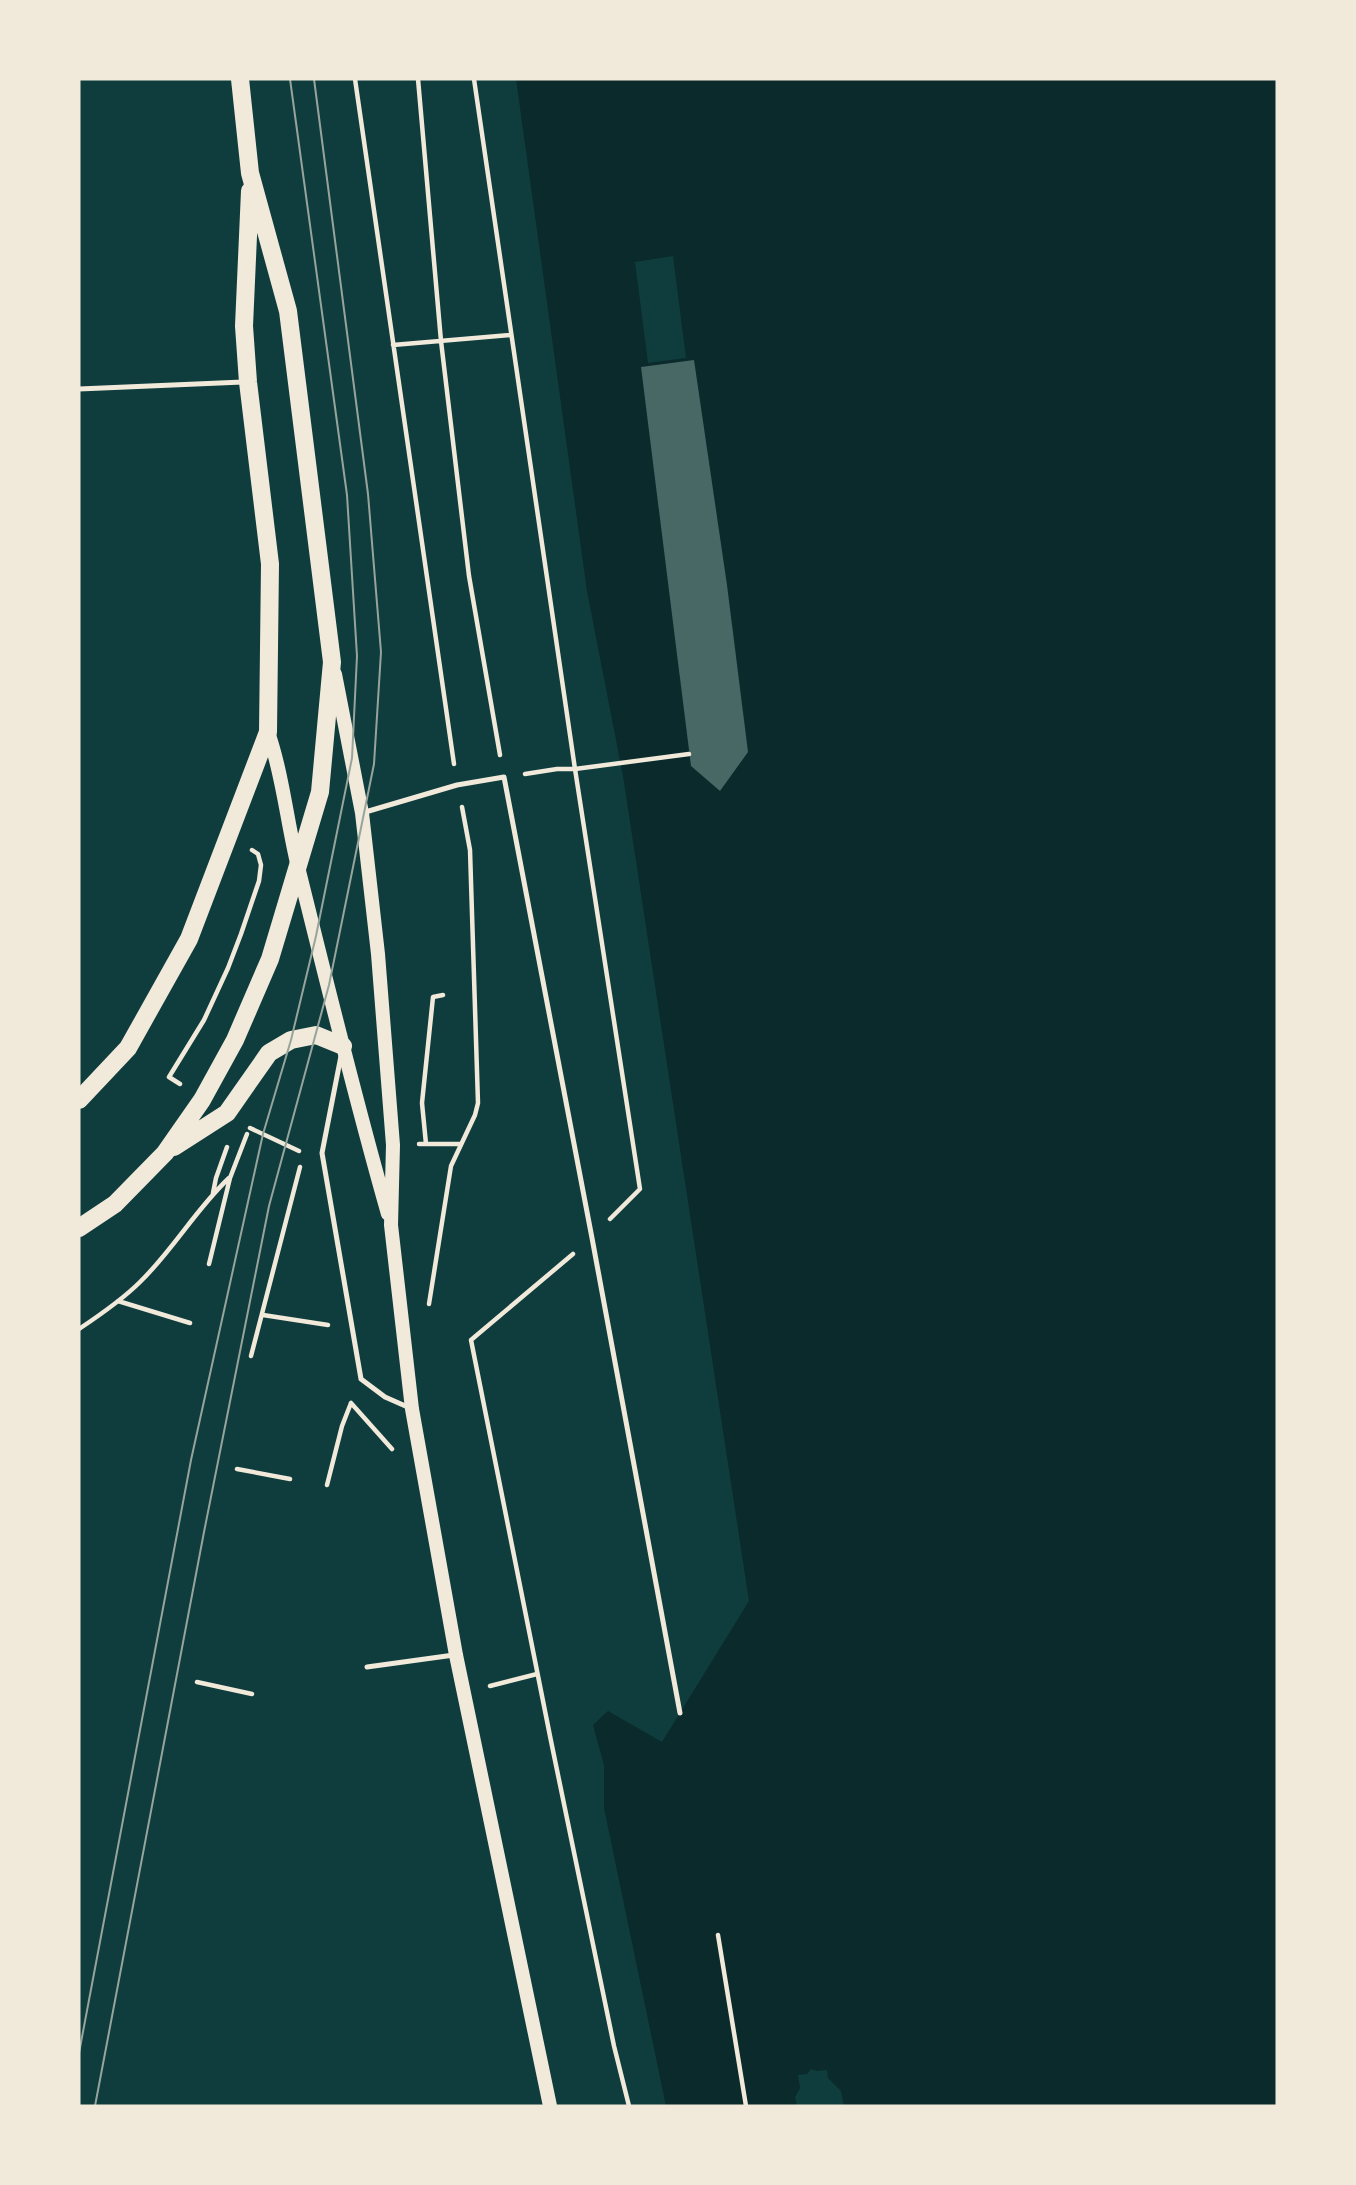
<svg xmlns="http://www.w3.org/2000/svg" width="1356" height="2185" viewBox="0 0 1356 2185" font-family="'Exo 2',sans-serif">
<rect width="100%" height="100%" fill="#0f3d3e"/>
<!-- water -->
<path fill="#0a2a2b" d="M516,79H1277V2106H666L604,1808V1765L593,1725L608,1711L662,1742L749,1601L623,776L587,591Z"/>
<!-- pier -->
<path fill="#0f3d3e" d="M673,256L686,358L648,363L635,262Z
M811,2069L817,2071L827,2070L828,2078L841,2091L844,2106H797L795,2097L800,2088L798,2075L807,2074Z"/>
<!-- building -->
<path fill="#486865" d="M694,360L727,585L748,752L720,791L691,766L641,367Z"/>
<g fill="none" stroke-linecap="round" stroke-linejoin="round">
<!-- path -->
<path stroke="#f1e9da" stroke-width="4.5" d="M355,79L454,764
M418,79L441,341L469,576L500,755
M474,79L575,769L640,1189L610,1219
M393,345L510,335
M525,774L557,769H575L689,754
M180,1084L169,1077L204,1020L228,968L241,934L259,881L261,865L258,854L252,850
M250,1128L299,1151
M419,1144H460
M426,1144L422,1103L433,997L443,995
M213,1193L216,1178L227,1147
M573,1254L471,1340L551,1741L614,2046L629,2106
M209,1264L230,1178L247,1134
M118,1301L190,1323
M429,1304L451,1166L475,1115L478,1103L470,850L462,807
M263,1315L328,1325
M79,1329C100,1315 122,1300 140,1282C173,1250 196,1209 229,1178
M251,1356L300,1167
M351,1403L392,1449
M237,1469L290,1479
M327,1485L342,1426L351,1403
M197,1682L252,1694
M490,1686L537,1674
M718,1935L746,2106"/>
<!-- service -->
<path stroke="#f1e9da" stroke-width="5" d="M79,389L243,382
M362,813L457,785L504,777L592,1238L680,1713
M341,1056L322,1153L361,1379L385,1397L410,1408
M367,1667L454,1655"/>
<!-- secondary -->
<path stroke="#f1e9da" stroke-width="14" d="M335,674L362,813L378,954L393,1145L391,1225L412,1409L456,1655L550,2106
M268,732C283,776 287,822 298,867C327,983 355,1099 388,1214"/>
<!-- primary -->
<path stroke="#f1e9da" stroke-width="18" d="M79,1100L128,1048L189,939L268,732L270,564L248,382L244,326L250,191
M174,1147L227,1113L269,1053L291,1040L316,1035L343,1046
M79,1228L115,1204L165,1153L202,1100L235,1040L270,959L320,792L332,662L288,311L250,173L240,79"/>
<!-- tram -->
<path stroke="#97a49c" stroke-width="2" d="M79,2053L191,1460L263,1134L291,1040L316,936L352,758L357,656L347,495L290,79
M95,2106L204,1532L269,1206L329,985L374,764L381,652L368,494L314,79"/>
</g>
<!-- border -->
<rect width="1356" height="2185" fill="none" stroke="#f1e9da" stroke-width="161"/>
</svg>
